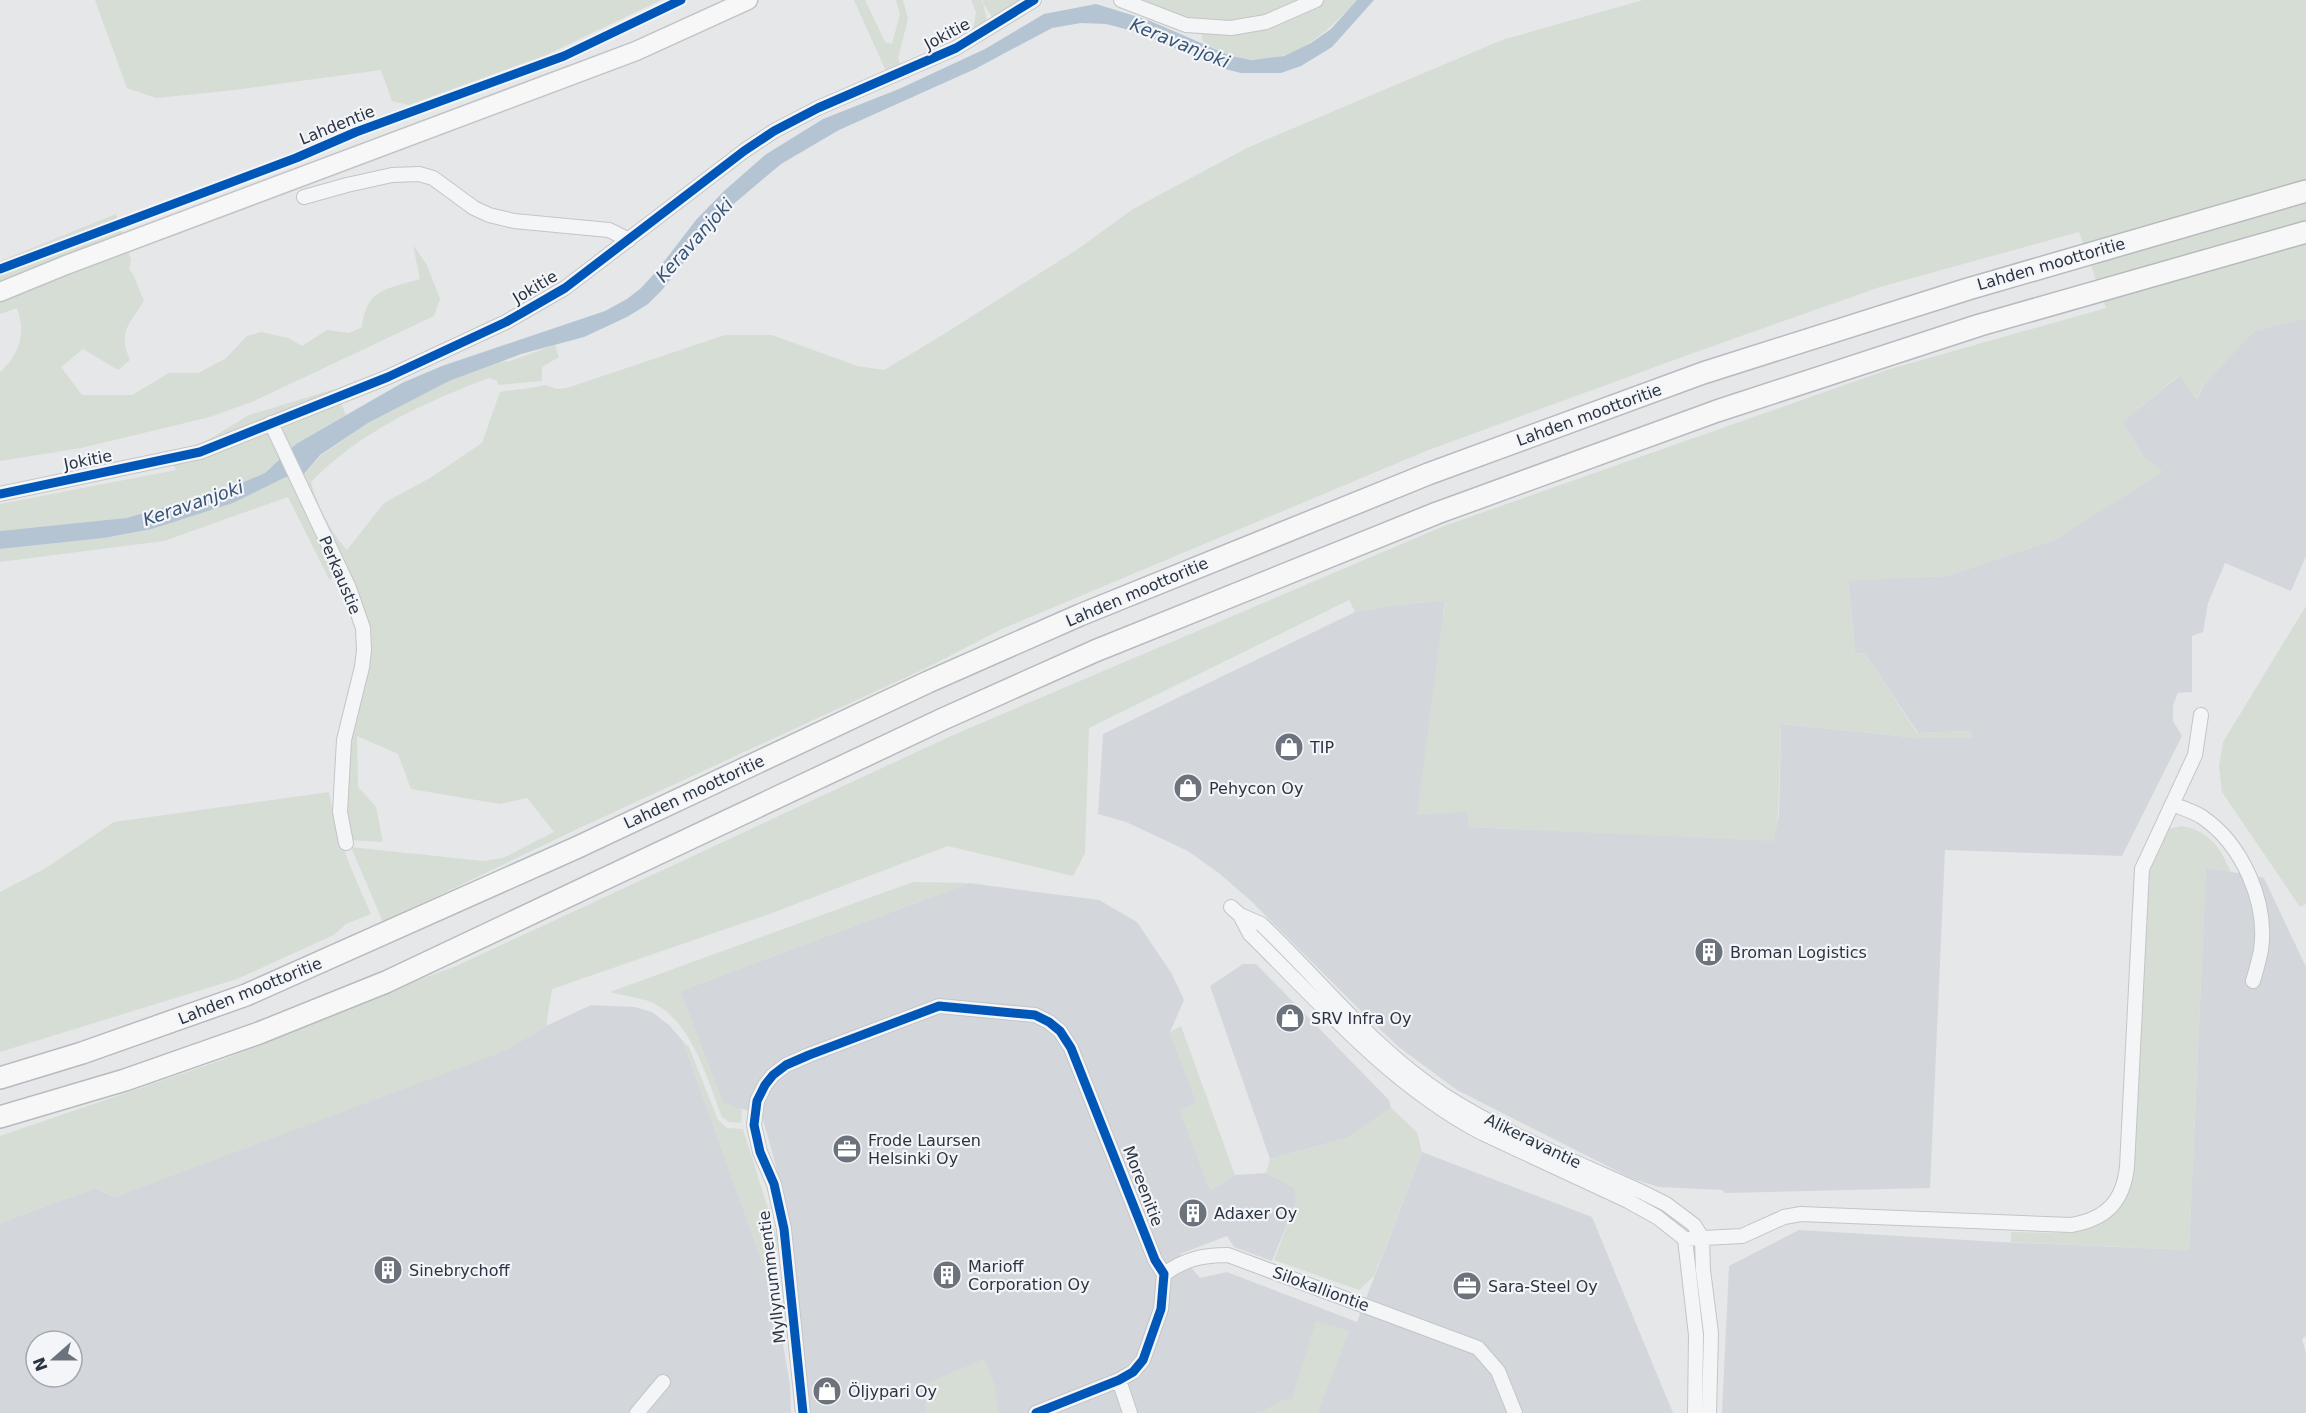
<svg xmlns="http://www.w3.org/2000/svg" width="2306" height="1413" viewBox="0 0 2306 1413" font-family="'DejaVu Sans',sans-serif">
<rect width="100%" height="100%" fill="#e5e7e9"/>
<!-- built -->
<path fill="#d3d7dc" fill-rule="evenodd" d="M2306,318V556L2291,591L2225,563L2208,603L2203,632L2192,636V692L2178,693L2173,705V721L2182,736L2122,856L1945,850L1930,1188L1725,1193L1722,1190L1659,1187L1633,1179L1457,1090L1400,1048L1371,1021L1250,900L1220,874L1188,851L1126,822L1098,814L1103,734L1355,612L1388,606L1445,600L1443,612L1469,827L1773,840L1779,815L1781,724L1919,738H1972L1971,731L1918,733L1865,654L1855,653L1848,580L1947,576L2054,540L2162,472L2143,456L2122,422L2180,375L2197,399L2205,383L2254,331Z
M2206,867L2264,878L2306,967V1336L2302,1339L2306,1353V1413H1722L1729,1266L1799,1230L2000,1242L2189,1250Z
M969,883L1099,900L1137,922L1172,974L1184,1000L1170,1032L1197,1103L1180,1110L1210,1190L1235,1175L1266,1173L1294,1187L1296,1193V1202L1272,1261L1234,1247L1227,1236L1180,1254L1200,1278L1227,1272L1357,1322L1422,1152L1592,1217L1673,1413H810L786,1203L761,1112L733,1108L723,1103L680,991Z
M1243,964H1256L1389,1100L1391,1108L1347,1138L1270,1159L1210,986Z
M591,1005L635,1007L652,1012L669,1025L683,1041L775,1297L790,1385L791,1413H0V1223L95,1188L114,1197L506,1050L546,1026ZM36,1341H72V1377H36Z"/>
<!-- green -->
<path fill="#d6ddd5" d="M95,0H661L544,56L409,105L392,101L381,70L226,91L156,98L127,88Z
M854,0H865L885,42L892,44L900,14L896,0H903L908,19L898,58L903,72L889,78Z
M971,0H981L983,3V0H1034L996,23L983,3L987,20L973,30L976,12Z
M1121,0H1357C1324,36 1286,71 1233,56C1222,53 1212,47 1203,42L1200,26Z
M1643,0H2306V318L2254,331L2205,383L2196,399L2179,375L2122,422L2143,456L2163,472L2054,540L1947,576L1848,581L1855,653L1865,654L1917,733L1972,731V738H1919L1781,724L1778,815L1774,841L1469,827L1467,812L1417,815L1445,600L1388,606L1355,612L1349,600L1089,728L1085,853L1073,876L948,846L769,914L552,989L546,1026L507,1050L114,1197L95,1188L0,1223V1136L225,1059L398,987L454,967L951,736L1444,526L1890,369L2106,308L2079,232L1880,287L1696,352L1426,451L1004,628L924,669L573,831L383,922L351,847L483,861L503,858L554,832L527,798L500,804L411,789L398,754L357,736L358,787L376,807L383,842L349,840L344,774L348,736L366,671L341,559L330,581L288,497L164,541L0,562V549L104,538L152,529L233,503L286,477L303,475L320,456L368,423L448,381L499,362L510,361L555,345L559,357L542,367V381L498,385L497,381L489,378C425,402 359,432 311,482C318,507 330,531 347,550L384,503L430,478L482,443L500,392C515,389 530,389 545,385L557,389L567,388L725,335H772L857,366L884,370L941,336L1078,249L1133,209L1249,147L1502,40Z
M116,214L131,260L129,270L133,274L144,301C130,324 117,331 130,360L118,370L83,349L61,367L82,395H132L169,373H198L225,359L247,336L261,332L288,338L302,346L327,330L349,333L362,327C366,288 388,289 420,279L413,245L427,265L440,299L434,316L254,401L210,417L81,448L0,461V372C20,354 26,333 17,308L0,314V261Z
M335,389L346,415L296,444L265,473L227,489L126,518L0,531V504L176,470L166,454L198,446L249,415Z
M2306,606V904L2300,907L2222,792L2219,767L2223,742Z
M329,792C336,836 353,874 371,914L346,924L334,935L237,979L0,1052V892L46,868L114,822Z
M2181,826C2210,831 2219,846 2231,872L2206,868L2189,1250L2011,1242V1232C2065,1232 2108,1244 2132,1183L2149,870L2169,829Z
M913,882L969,883L680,991L723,1102L742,1110L741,1123L729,1122L722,1117C707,1079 692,1020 651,1002C638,997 623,996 610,992Z
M1181,1026L1235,1175L1210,1190L1180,1110L1197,1103L1170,1032Z
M683,1041L689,1047L718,1120L727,1128L743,1129L777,1237L775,1297Z
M1391,1108L1417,1132L1422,1152L1374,1276L1359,1290L1274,1260L1296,1202L1294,1187L1266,1173L1270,1159L1347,1138Z
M1316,1321L1349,1331L1318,1413H1260L1278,1402L1292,1398Z
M984,1359L995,1387L999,1413H925V1384Z"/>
<!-- water -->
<path fill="#b5c4d3" d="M1357,0H1374L1332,47L1301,66L1281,73H1241L1221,68L1137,32L1106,24L1081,23L1052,28L975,69L839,130L781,164L723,213L662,290L648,304L627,317L584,337L521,354L449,381L368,423L320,455L303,475L286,477L233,503L152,529L104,538L0,549V531L126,518L227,489L265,473L296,444L402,383L442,366L605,311L627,299L640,289L656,272L696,220L724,191L765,155L823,119L899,89L985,49L1044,14L1096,4L1148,20L1231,56L1252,60L1284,56L1311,43L1331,29Z"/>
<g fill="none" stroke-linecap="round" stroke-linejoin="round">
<!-- minor casing -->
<g stroke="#c3c5c7" stroke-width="16">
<path id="minor" d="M1121,0L1186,25L1231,28L1266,22L1316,0
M304,197L347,185L392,175L419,174L433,178L474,208L489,215L514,221L609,230L629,240
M271,423L349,588L363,628L364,650L362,667L344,740L340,812L346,843
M0,494L200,452L388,377L506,322L565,288L744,151L774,131L818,108L956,48L1034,0
M2172,804C2182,808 2193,811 2202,817C2242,844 2268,902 2261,950C2259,960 2256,971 2253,981
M1231,907L1240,915L1261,924C1321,981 1373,1049 1444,1095C1506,1135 1577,1162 1644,1193L1666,1204L1694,1225L1702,1238L1703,1270L1711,1333L1709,1413
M1240,915L1250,934C1323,1006 1391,1085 1482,1133L1628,1201L1657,1217L1685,1239L1696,1335L1695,1413
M1685,1239L1742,1236L1784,1217L1801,1214L2071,1225C2106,1219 2123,1202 2127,1167L2142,869L2195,755L2201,715
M1164,1274C1185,1259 1203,1255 1228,1255L1478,1348L1498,1371L1515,1413
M1119,1380L1130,1413
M637,1413L663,1382
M803,1413L784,1229L774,1184L760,1152L754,1125L757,1101L765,1085L773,1075L786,1065L809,1055L939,1006L1035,1015L1049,1022L1060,1031L1071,1048L1155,1260L1164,1274L1161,1309L1143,1360L1133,1372L1119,1380L1036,1413"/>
</g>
<!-- major casing -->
<g stroke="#c1c4c7" stroke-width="21">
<path id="major" d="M0,292L66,265L636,51L748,0"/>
</g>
<!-- highway casing -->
<g stroke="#b7babe" stroke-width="24">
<path id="highway" d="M0,1078L82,1053L246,995L578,847L928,682L1080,615L1428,474L1703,373L1968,289L2306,191
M0,1117L125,1080L259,1033L386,982L943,719L1095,651L1437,513L1717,411L1980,325L2306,232"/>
</g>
<!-- minor -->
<use href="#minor" stroke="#f4f5f6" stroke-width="14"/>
<!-- major -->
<use href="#major" stroke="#f7f7f8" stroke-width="18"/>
<!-- highway -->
<use href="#highway" stroke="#f7f7f8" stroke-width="21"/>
<!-- cycleway casing -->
<g stroke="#f3f5f8" stroke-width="13">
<path id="cycleway" d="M0,269L296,158L356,132L564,56L681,0
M0,494L200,452L388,377L506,322L565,288L744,151L774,131L818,108L956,48L1034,0
M803,1413L784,1229L774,1184L760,1152L754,1125L757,1101L765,1085L773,1075L786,1065L809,1055L939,1006L1035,1015L1049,1022L1060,1031L1071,1048L1155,1260L1164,1274L1161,1309L1143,1360L1133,1372L1119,1380L1036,1413"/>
</g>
<!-- cycleway -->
<use href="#cycleway" stroke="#0057b8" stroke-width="9"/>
</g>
<!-- icons -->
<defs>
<g id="shop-disc" transform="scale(1.5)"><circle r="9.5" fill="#6c737d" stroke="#f3f5f8"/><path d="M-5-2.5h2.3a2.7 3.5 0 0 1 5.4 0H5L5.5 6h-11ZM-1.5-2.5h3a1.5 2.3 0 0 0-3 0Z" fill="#fff"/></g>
<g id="building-disc" transform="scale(1.5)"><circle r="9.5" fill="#6c737d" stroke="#f3f5f8"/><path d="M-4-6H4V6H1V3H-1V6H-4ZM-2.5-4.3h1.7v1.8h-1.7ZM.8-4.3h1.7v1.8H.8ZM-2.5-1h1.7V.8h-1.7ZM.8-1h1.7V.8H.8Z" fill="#fff"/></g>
<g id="office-disc" transform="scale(1.5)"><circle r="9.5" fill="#6c737d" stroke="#f3f5f8"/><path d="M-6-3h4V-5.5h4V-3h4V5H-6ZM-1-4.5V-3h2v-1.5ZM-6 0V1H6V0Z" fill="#fff"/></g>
</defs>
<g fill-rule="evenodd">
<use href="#shop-disc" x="1289" y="747"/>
<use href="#shop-disc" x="1188" y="788"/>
<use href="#building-disc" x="1709" y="952"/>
<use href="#shop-disc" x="1290" y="1018"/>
<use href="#office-disc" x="847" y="1149"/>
<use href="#building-disc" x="1193" y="1213"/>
<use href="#building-disc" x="388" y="1270"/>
<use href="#building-disc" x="947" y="1275"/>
<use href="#office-disc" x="1467" y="1286"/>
<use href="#shop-disc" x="827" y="1391"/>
</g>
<g text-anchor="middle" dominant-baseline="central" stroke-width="4.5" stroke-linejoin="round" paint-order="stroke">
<!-- street labels -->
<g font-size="16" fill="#2b3443" stroke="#f3f5f8">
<text transform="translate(947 34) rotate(-28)">Jokitie</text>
<text transform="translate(337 125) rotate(-22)">Lahdentie</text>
<text transform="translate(2051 264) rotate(-16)">Lahden moottoritie</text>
<text transform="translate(535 287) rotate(-31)">Jokitie</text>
<text transform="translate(1589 415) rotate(-20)">Lahden moottoritie</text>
<text transform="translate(88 460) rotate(-11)">Jokitie</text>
<text transform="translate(340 575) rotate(67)">Perkaustie</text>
<text transform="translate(1137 592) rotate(-23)">Lahden moottoritie</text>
<text transform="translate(694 792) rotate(-25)">Lahden moottoritie</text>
<text transform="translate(250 991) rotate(-22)">Lahden moottoritie</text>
<text transform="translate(1533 1141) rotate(26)">Alikeravantie</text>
<text transform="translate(1143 1186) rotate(69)">Moreenitie</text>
<text transform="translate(772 1277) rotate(-97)">Myllynummentie</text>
<text transform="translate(1321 1289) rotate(20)">Silokalliontie</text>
</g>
<!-- poi labels -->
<g font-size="16" fill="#2b3443" stroke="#f3f5f8" text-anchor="start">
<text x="1310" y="747">TIP</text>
<text x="1209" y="788">Pehycon Oy</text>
<text x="1730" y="952">Broman Logistics</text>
<text x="1311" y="1018">SRV Infra Oy</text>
<text x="868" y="1140">Frode Laursen<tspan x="868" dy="18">Helsinki Oy</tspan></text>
<text x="1214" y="1213">Adaxer Oy</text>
<text x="968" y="1266">Marioff<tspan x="968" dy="18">Corporation Oy</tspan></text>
<text x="409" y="1270">Sinebrychoff</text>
<text x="1488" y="1286">Sara-Steel Oy</text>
<text x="848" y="1391">Öljypari Oy</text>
</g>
<!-- water labels -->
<g font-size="18" font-style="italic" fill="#375476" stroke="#f3f5f8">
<text transform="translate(1180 43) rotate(22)">Keravanjoki</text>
<text transform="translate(694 240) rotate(-48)">Keravanjoki</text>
<text transform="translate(193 503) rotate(-19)">Keravanjoki</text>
</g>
</g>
<!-- north arrow -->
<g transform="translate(54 1359) rotate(249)"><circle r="28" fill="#f3f5f8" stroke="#a3a8b0" stroke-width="1.5"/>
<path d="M0-4.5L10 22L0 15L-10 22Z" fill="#6c737d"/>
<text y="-9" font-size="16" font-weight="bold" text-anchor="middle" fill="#2b3443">N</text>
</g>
</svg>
